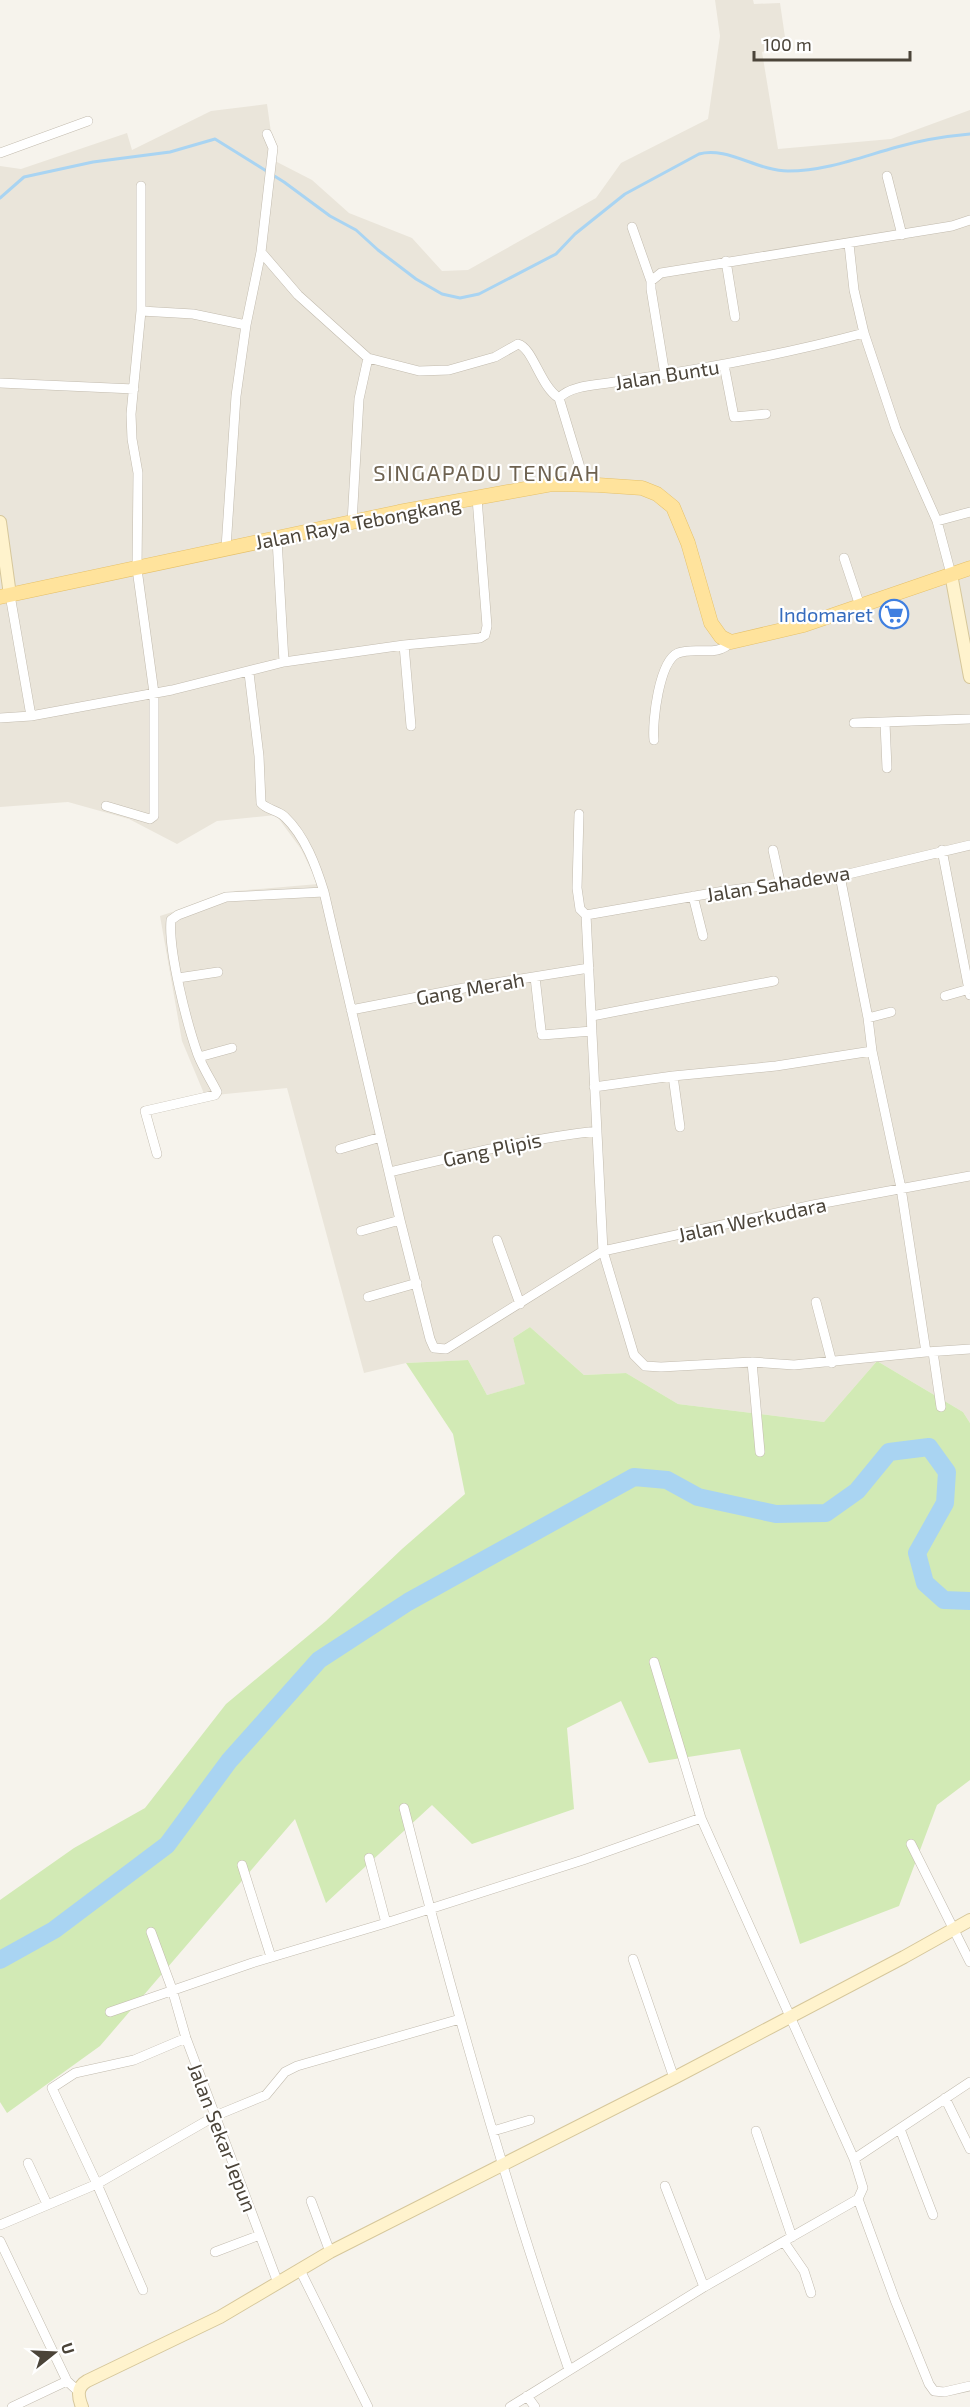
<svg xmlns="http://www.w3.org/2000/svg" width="970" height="2407" viewBox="0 0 970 2407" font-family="'Exo 2',sans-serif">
<rect width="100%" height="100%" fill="#f6f3ec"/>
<!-- residential -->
<path fill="#eae5da" d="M715,0H753L754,4L780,3L786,44L762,52L778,149L891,139L970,110V1423L963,1412L877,1361L824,1422L678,1404L626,1373L584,1375L530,1327L513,1338L526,1384L487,1395L468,1360L406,1363L364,1373L287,1088L205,1096L182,1041L160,916L236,891L318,884L301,849L276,815L217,821L177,844L129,819L68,802L0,807V166L21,169L127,133L132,150L211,111L267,104L275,161L312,180L349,213L412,238L442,271L468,270L596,198L621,163L708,119L720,36Z"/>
<!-- green -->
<path fill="#d2eab5" d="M530,1327L584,1375L626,1373L678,1404L824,1422L877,1361L963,1412L970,1423V1780L937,1805L899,1906L800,1944L740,1749L649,1763L621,1701L567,1728L574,1809L472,1844L432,1805L326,1903L295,1819L100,2046L7,2113L0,2102V1900L74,1848L145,1808L226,1704L326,1621L402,1549L465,1494L453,1434L406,1363L468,1360L487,1395L525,1384L513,1338Z"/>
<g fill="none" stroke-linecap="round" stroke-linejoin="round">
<!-- stream -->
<path stroke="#a9d4f2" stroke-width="3" d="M0,198L24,177L93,162L170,152L215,139L284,182L330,216L356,230L378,250L416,279L442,294L460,298L479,294L556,254L575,234L625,194L699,154C726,146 758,171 788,171C826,171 861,157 897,147C918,141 948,136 970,134"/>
<!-- river -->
<path stroke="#a9d4f2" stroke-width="18" d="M0,1960L54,1930L167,1845L229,1761L319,1660L408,1602L634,1477L667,1480L698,1497L776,1514L826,1513L857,1491L889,1452L929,1447L947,1472L945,1503L917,1553L925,1583L944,1600L970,1601"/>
<!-- street casing -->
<g stroke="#c2bbae" stroke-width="10">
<path id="street" d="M0,153L88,121
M887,176L902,235
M632,227L651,281
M849,244L854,290L864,333L896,429L937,521L951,574
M261,252L273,148L267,134
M726,261L735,317
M141,311L193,314L246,325
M724,365L734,417L766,414
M665,375L651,289V281L661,273L952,226L970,220
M0,383L134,389
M559,398C571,385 598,385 615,382C699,370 782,355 864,333
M559,398L585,484
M937,521L970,512
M352,523L359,399L368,358
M277,539L284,662
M226,548L236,396L246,325L261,252L298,295L368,358L419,371L449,370L495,357L518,344C533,348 540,386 559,398
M844,558L860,606
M10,595L31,716
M404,645L411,726
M249,673L259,756L261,803C267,810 278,810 285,817C305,836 316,866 324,892
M0,718L31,716L172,690L284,662L404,645L480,638L485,635L487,626L477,498
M854,723L970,719
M885,723L887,768
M654,740C652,722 659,661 678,653C696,646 717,658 731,642
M106,806L150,819L154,816V693L137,569L138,473L132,439L131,414L141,311V186
M579,814L577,888L580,909L586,915
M773,850L780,882
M942,850L970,995
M840,876L868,1018L872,1051L901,1188L926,1352L970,1349
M693,896L703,936
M586,915L724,891L840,876L970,845
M535,977L541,1030
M178,978L218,972
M945,996L969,989
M351,1010L464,988L589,968
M592,1016L774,981
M868,1018L891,1012
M542,1035L592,1031
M199,1057L232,1048
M673,1076L680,1127
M594,1087L673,1076L776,1066L872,1051
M340,1149L381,1137
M157,1154L145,1111L215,1095L217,1092C211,1080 203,1068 198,1055C187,1024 168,951 171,920L178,915L226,897L324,892L400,1220L430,1339L434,1348L446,1349L603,1251L586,915
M389,1172C458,1156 526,1139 597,1131
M361,1231L400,1220
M497,1240L520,1304
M368,1297L417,1283
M816,1302L832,1363
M926,1352L794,1365L752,1362L661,1367L645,1366L634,1355L603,1251L813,1205L970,1176
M933,1352L941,1407
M752,1362L760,1452
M654,1662L701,1818L854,2159
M404,1808C452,1997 505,2185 569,2370
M911,1844L970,1962
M369,1858L386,1923
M242,1865L271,1957
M151,1932L172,1989L186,2038L278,2283
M633,1959L674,2078
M110,2012L252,1963L386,1923L583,1860L701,1818
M945,2098L970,2149
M900,2129L933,2215
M493,2131L530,2120
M756,2131L792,2237
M28,2163L47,2204
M665,2186L704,2287
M858,2199L895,2300L929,2384L934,2391L944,2392L970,2386
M311,2201L330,2252
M0,2225L97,2184L215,2116L266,2095L285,2072L297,2066L460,2019
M0,2241L67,2381L79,2392
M784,2242L804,2271L811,2293
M215,2252L260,2235
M300,2270L368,2407
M143,2290L97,2184L52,2088L75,2073L134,2060L186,2038
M527,2396L535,2407
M12,2407L67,2381
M510,2407L704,2287L858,2199L863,2188L854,2159L970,2082"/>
</g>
<!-- secondary casing -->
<g stroke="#d6c79b" stroke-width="14">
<path id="secondary" d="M0,522L10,595
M951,574L970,677
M82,2407C78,2397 76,2387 87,2381L220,2317L330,2252L674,2078L904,1957L970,1920"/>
</g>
<!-- primary casing -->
<g stroke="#e6c16a" stroke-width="15">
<path id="primary" d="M0,597L399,512L508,492L552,484L598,485L642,488L657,494L673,507L688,543L711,623L721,637L731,642L804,625L970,568"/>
</g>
<!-- street -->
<use href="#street" stroke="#fff" stroke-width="9"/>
<!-- secondary -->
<use href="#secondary" stroke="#fff3cd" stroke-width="12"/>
<!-- primary -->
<use href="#primary" stroke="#ffe39c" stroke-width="14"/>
</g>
<!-- icons -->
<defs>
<g id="supermarket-ring" transform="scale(1.5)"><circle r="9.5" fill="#fff" stroke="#3f7fe0" stroke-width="1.5"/><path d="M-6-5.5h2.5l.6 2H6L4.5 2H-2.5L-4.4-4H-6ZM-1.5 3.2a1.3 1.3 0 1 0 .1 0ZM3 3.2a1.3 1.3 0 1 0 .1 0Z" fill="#3f7fe0"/></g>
</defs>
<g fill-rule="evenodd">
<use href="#supermarket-ring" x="894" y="614"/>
</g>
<g text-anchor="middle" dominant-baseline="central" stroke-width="4.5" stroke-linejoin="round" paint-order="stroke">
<!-- street labels -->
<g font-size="20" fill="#4b4439" stroke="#fff">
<text transform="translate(667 374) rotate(-9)">Jalan Buntu</text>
<text transform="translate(358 522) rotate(-11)">Jalan Raya Tebongkang</text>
<text transform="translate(778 883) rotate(-9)">Jalan Sahadewa</text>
<text transform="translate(470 988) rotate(-10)">Gang Merah</text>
<text transform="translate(492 1149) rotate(-12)">Gang Plipis</text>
<text transform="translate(752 1219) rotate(-12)">Jalan Werkudara</text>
<text transform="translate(223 2137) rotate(69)">Jalan Sekar Jepun</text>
</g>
<!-- shop labels -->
<g font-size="20" fill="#366cbe" stroke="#fff" text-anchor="end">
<text x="873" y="614">Indomaret</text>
</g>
<!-- quarter labels -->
<g font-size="22" letter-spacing="1.5" fill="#6e6250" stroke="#fff">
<text x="487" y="472">SINGAPADU TENGAH</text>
</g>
</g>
<!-- north arrow -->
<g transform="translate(54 2353) rotate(72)" stroke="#ffffff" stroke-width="4.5" paint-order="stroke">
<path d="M0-4.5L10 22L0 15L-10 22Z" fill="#4b4439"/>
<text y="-9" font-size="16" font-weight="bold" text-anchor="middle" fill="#4b4439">U</text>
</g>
<!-- scale -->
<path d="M754 51v9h156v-9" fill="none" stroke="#4b4439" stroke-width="3"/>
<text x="763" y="51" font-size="18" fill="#4b4439" stroke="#ffffff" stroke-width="4.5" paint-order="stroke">100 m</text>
</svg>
